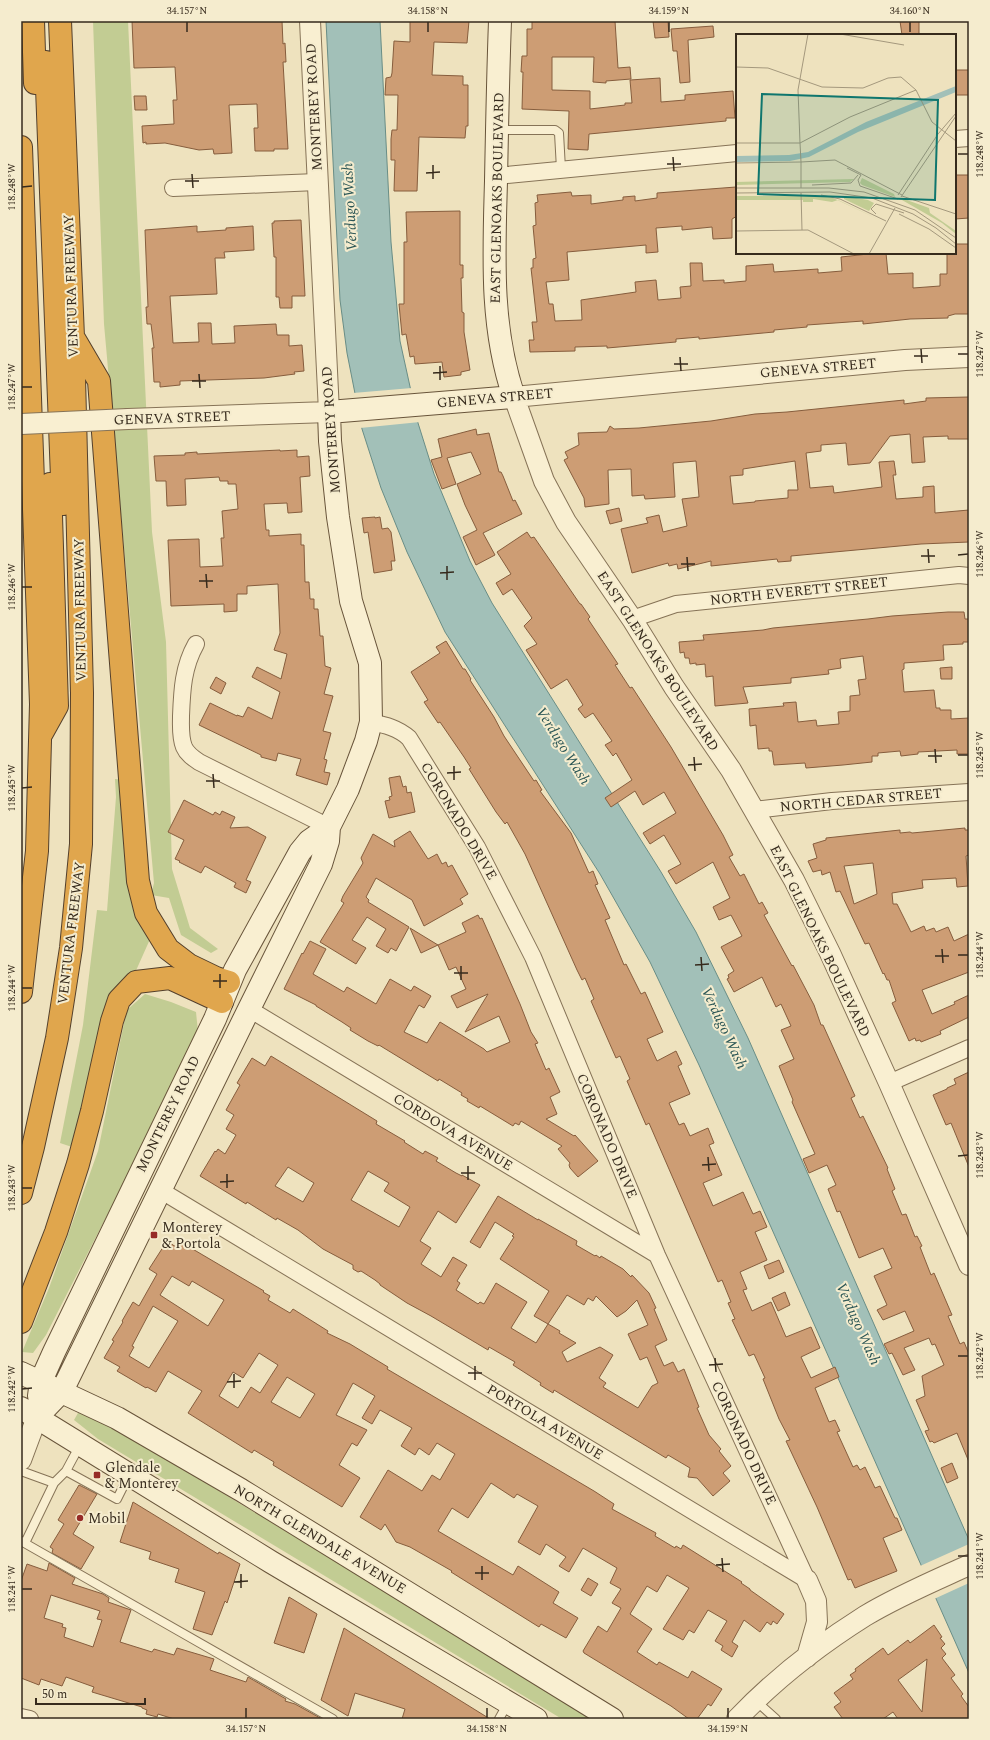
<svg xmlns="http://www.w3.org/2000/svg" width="990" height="1740" viewBox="0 0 990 1740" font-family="Spectral,serif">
<rect width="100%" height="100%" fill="#eee2be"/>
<!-- green -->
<path fill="#c2cc93" d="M93,21H128L152,532L166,642L172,869L190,928L218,949L211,953L181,935L169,898L151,895L154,883L104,324Z
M115,779L125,780L151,937L134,975L75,1148L60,1143L83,1025L97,910L107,911L116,797Z
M145,994L171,1002L196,1012L198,1032L195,1043L46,1335L33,1353L22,1352L49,1288L98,1151L124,1023L128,1009Z
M78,1413L87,1414L174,1464L598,1719H562L98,1439L74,1420Z"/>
<!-- water -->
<path fill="#a2c0b8" stroke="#698d86" d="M326,21H380L391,242L400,341L418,423L434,474L470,561L492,603L661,872L696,932L748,1038L969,1540V1673L699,1065L650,962L600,874L445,632L407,552L381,488L362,429L347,353L340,300Z"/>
<!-- pier -->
<path fill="#eee2be" d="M412,388L420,422L360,428L353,393Z
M969,1544V1583L934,1599L920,1566Z"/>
<!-- building -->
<path fill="#cd9d74" stroke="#865d3d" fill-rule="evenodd" d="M132,21H282L283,44L285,43L286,62H283L288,149H274V151H255L254,128H258L257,104L229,105L232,153L214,154L213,149L199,150L165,143L146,144V142L143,143L142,126L174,124L173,100H177L175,67L134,68Z
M410,21H469L467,43L434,42L432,75L463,76V85H468V126H466L465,138L419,137L417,191H394L395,160H391V139L392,130H397L398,95H385L386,78L391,77L392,73L394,41L410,42Z
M532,21H615L618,68L630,67L631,79L606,81V83L593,82L594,57H552V90L590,91V109L625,105V103H632L630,80L660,78L661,102L685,100V95L733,91L735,118H726V121L589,134L588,150L568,149L569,111L522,109L523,72H521L522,56H527V29H532Z
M653,21H668L669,37L655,38Z
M900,21H919V35H902Z
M713,26L714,37L688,40L690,82L680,83L677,51H673L671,29Z
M955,70H969V95H955Z
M134,96H146L147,110H135Z
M955,175H969V218L955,219Z
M736,187L737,216L732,219V238L713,239L712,227L682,230V226L656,228L658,252L646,253V245L567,252L569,280L546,282L549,304H553L555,321L582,320L581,300L636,292L635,282L656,280L658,300L681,298L680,287L691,286L690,263H702L703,281L724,280V283L746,281V266L773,264L774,272L818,269V273L842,271L841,257L868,254V253H886L888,274L913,273V288L940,286V274H947V253H955V244H969V314H955L948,316V318L910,319L863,324V321L807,325V327L774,330V332L699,339V337L676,339V342L607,348V346L575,347V351L530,352L529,340H534L532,322H537L531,268H533V259L536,258L533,226L536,225L535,203L538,202L537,195L571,192L572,196L591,195V204L623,200V197L635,196V201L657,198V193Z
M460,211V265H463V278H461L462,312L464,313V332L470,370L461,372V375L444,377L442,362L415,364L414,356L410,357L406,334L402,335L399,304H404V242H407L406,212Z
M301,220L305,296H292V308H280L279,297H276V257H274L272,223H274V221Z
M197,226V232L226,230V228L253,226L254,250L224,252L225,258H215L217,294L170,296L173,343L199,342L198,323H211L212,344L235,343L234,326L276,324L277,335H289V346L302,345L304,371L294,372L295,374L264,378L180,381V385L160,387V382H154L152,348H154L151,324H147L146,307H148L145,230Z
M969,397V439H948V436L923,437L925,462L912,463L910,434L890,436L870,463L848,465L846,443L821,445V451L806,453L810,488L833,486L834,493L882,487L879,462L894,461L896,475H893L896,499L923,497V487L934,486L935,513L969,510V542L921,544L791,556V561L778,562L777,559L711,566V561L678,569L677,564L669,566L668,563L632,573L621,529L648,523L646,518L659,515L663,532L687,526L682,499L699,497L696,461L673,463L675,497L645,499L644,495L632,496L631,469L608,470L609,504L585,507L584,498L564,460L568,458L565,452L579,445L578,433L607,432L610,426L614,429L639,428L711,421L755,414L787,412L904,400V404L926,401V398ZM795,461L798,490H788V498L755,501V502L733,504L730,476L743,475V469Z
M476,429L477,435L489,433L499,472H501L503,476L513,501L515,500L522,514L483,533L495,555L476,565L463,537L477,530L465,505L457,484L481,474L471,452L447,458L456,484L442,489L431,460L442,457L438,439Z
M280,450V451L297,450V457L309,456L310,476L300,477L302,512L288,513L287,503L264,504L266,530H269V536L301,534V545H304L305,582H309L310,599H314V609H318L320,636H323L325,666L331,668L324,694L333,696L323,731L331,733L324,759L327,760L324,772L330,773L327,785L296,775L301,759L278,753L276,761L261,757V755L199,725L210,703L237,716V715L243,717L248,707L272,719L280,692L252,677L257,667L281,679L287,654L274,650L280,633L278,584L247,586V594H237V611L224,612V604L171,606L168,540L199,539L200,567L223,566L221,538H224L222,511L238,509L236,484H228V481H220L219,477L185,479L186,505L167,506L166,481H156L154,456L185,455V453L197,452V454Z
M619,508L622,521L610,524L606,511Z
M375,517V518L380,517L382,529L388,528L391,532L395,561H391L392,570L374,573L368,532L364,533L362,518Z
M527,532L531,538L534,537L580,604H581L590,617L588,619L618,664L615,665L630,688L632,687L671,747L723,835L733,855L729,857L740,876L744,874L759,904L762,902L768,913L764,915L792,966L793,965L814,1005L821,1025H823L855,1096L851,1098L860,1118L863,1116L888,1168L887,1169L895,1189L892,1191L902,1215L906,1214L915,1237L917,1236L922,1246L920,1247L931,1275L934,1273L952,1315L948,1316L960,1344L964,1342L969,1354V1462L957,1433L934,1443L932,1441L930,1442L925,1431L929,1430L916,1400L925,1396L922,1376L944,1365L935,1344L932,1345L929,1338L904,1348L915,1370L903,1375L892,1353L889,1354L884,1344L914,1331L905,1311L883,1320L877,1310L887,1305L874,1276L892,1268L883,1248L859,1258L840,1211L837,1212L828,1189L836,1185L827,1165L809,1173L803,1159L815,1154L792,1102L793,1100L779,1066L794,1059L781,1030L791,1026L781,1004L776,1007L762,977L734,992L727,979L729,978L728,975L734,971L721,947L742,936L731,915L719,920L713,907L730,898L713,862L676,884L668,871L681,864L664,835L650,844L643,833L676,813L664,792L643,805L635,791L611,807L605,798L632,780L616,753L613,756L605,745L612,741L593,713L585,718L578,709L583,705L567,679L551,689L526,650L537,644L524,626L532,618L512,589L503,595L496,583L511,574L497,552Z
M948,612H964L965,619H969V642H963V644L943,645L944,660L904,663V669L902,670L904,692L934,690L936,708H940V710H951V719L969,718V754H957V750L918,752V754L901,756L900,751L878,753V756H872V762L843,765L806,768L805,763L774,765L772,751H769V748L758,749L756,725L750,726L749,709L784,706L783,703L796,702L798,722L816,720L817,726L839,724L838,712L850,711V696L860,695L858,680L866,679L863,656L840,659L841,668L828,670L829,674L791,678V683L743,687L748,703L715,706L713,676L706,677L705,664L696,665V663L690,664L689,658H685L684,652L680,653L679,642L704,640L703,635L763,630L773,628L868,619L892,616Z
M446,641L463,669H465L471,679L470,680L494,717L504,736L534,781L536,780L542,790L540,791L571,833L589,873L593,871L598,884L595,885L610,918L605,920L624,965L626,964L641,994L645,992L663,1032L647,1039L657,1061L676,1051L682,1064L678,1066L690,1094L669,1103L679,1125L684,1123L690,1136L708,1128L714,1143L709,1145L722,1175L703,1183L713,1206L743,1192L753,1214L760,1211L767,1227L755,1232L767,1260L740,1272L747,1289L743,1290L752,1311L771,1302L786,1337L811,1327L820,1348L801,1357L811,1378L835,1367L839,1377L815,1388L829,1422L835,1420L840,1431L837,1432L853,1467L857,1465L860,1470L865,1467L875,1488L880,1486L895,1518H897L902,1530L883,1538L897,1571L855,1588L851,1579L848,1580L817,1507L786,1441L790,1440L779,1419L763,1379L765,1378L754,1354L749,1356L732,1320L735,1319L728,1303L731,1302L722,1280L718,1282L649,1123L646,1125L627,1081L630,1079L620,1056L616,1058L591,1001L594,999L585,978L582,980L577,970L525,854L507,822L505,824L496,812L469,769L471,768L464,757L440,722L438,723L424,702L428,700L411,672L440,653L436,647Z
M952,667V679H941L940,668Z
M216,677L226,683L221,694L210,688Z
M400,776L403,787L406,786L407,793L411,792L415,812L389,818L385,801L390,800L389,797L392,796L389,778Z
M184,800L213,815L215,812L220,815L222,811L235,817L230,828L248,827L266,837L246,880L251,882L246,893L234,887L236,883L205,866L201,873L179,862L180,861L175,859L184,840L168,832Z
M965,828V830H969V855L966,856L968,886L957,887L956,878L922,880L923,888L892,893L893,904H897L911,932L924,926L926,931L934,928L936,932L948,927L954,941L969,934V972L922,990L932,1014L955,1004L954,1002L969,995V1017L940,1031L941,1034L921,1042L920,1040L916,1041L915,1038L909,1041L892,1003L896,1001L889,980H887L884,973L883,974L869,943L865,944L840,891L836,892L830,872L822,875L821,870L813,872L808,861L817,858L813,844L826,840V838L900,830V833L910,832L912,833ZM873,863L877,894L854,904L844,866Z
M410,831L428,859L437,854L442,864L446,862L448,867L452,865L468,894L460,899L463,904L424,926L412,900L376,878L366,897L369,900L368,902L409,927L396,951L391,948L388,953L376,946L386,929L367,917L352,940L366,948L356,964L320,942L344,903L341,901L343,896L363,863L361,858L373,834L395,847L394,841Z
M478,915L480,919L482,918L520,1004L531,1032L538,1043L535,1044L546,1070L549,1068L560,1092L550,1097L557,1114L546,1119L574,1136L575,1135L598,1161L578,1177L570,1168L569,1165L570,1163L558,1149L562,1146L521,1121L519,1125L515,1123L513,1126L480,1106L479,1108L467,1101L468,1099L461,1095L462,1093L439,1079L438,1081L379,1045L378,1046L368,1041L350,1030L351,1028L342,1022L316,1006V1005L284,989L302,953L303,954L310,941L326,949L313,974L344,992L347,987L376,1004L390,979L411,991L414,986L431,996L424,1008L419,1005L404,1032L427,1043L440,1022L484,1049L487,1052L510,1042L499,1016L465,1032L488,994L457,1008L451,996L466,989L456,967L449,970L438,945L466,932L462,923Z
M410,928L438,945L421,953Z
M271,1056L377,1121L376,1124L405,1141L404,1142L423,1154L425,1151L438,1158L436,1161L456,1173L462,1176V1175L480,1185L456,1223L438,1211L420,1241L431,1248L421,1264L441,1277L453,1257L467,1265L457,1281L460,1283L456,1290L478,1304L480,1302L484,1304L496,1283L527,1302L511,1328L536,1343L548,1324L560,1331L559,1333L576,1343L562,1352L567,1362L600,1347L613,1355L599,1378L606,1383L603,1387L638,1408L652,1386L658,1383L647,1357L640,1360L628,1334L648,1325L637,1300L626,1311L617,1317L596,1296L593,1301L588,1298L584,1305L567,1295L548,1324L534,1316L549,1291L500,1259L514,1237L512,1236L514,1234L495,1222L480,1248L470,1242L498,1196L538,1220V1219L577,1241L576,1245L595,1256L596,1255L600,1258L601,1256L623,1269L631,1277L632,1275L649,1293L656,1308L654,1309L667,1340L655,1346L664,1366L673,1362L678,1372L684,1369L699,1407L697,1408L709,1435L721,1449L719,1451L731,1466L723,1473L730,1481L713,1496L697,1478L688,1477L690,1468L668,1455L666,1458L554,1390L553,1393L540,1385L541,1383L513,1365L515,1362L489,1347L488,1350L431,1316L407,1303L380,1285V1284L375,1280L361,1271L358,1272L353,1269V1265L323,1249L298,1230L277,1218L276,1220L247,1202L246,1204L200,1176L215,1151L216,1152L218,1149L225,1154L236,1135L226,1129L234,1115L226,1110L240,1085L237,1083L252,1058L265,1066ZM288,1167L314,1183L303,1202L275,1186ZM368,1171L389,1183L384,1191L410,1207L399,1227L351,1200Z
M969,1072V1167L951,1123L946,1125L933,1095L947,1089V1088L956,1084L954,1079Z
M167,1241L176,1247L179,1241L264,1291L263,1292L270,1296L268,1300L290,1313L293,1309L328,1331L327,1333L350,1344L388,1367L387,1369L594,1491L614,1504L612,1509L656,1533L655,1536L675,1548L676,1546L681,1549L683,1545L742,1582L741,1583L750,1589V1590L784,1614L777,1624L773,1621L771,1625L767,1622L760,1632L744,1620L732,1642L738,1646L732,1657L721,1650L723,1646L715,1641L727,1621L708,1610L694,1633L689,1630L683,1640L663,1629L689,1588L667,1575L657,1592L647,1586L630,1614L652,1629L637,1652L657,1665L659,1662L688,1678L692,1671L722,1689L711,1706L708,1704L697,1719H689L671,1706L584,1653L583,1651L598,1626L607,1632L621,1608L612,1603L621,1589L610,1583L617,1568L583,1548L569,1572L559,1566L566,1557L546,1544L540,1555L518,1542L538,1506L517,1494L514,1498L491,1483L468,1518L452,1508L438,1531L513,1575L518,1566L559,1592L553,1603L578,1618L566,1638L541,1624L539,1627L451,1572L452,1571L410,1547L396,1542L385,1524L381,1530L360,1517L388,1470L422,1491L432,1475L440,1480L455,1454L437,1443L429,1455L419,1448L415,1455L401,1446L412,1428L380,1410L372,1424L362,1418L375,1396L353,1383L336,1415L367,1430L357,1446L352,1443L339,1465L360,1478L342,1507L273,1465L274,1462L254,1450L252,1453L188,1413L202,1391L168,1371L156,1392L147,1387L146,1388L117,1371L120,1367L104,1358L114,1341L112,1340L123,1322L122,1321L133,1302L139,1306L157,1274L149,1269ZM172,1276L189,1286L192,1281L224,1300L208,1326L160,1295ZM153,1306L178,1321L149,1368L129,1356L134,1347L132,1346ZM259,1353L278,1365L260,1393L251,1387L238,1408L219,1396L233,1372L243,1378ZM287,1377L315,1394L300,1418L271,1402Z
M779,1260L784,1272L769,1279L764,1266Z
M785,1292L790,1305L778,1311L772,1298Z
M952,1463L958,1478L947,1483L941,1468Z
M79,1485L97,1494L73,1534L94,1547L81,1569L52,1553L53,1549L50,1547L64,1524L58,1520Z
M133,1502L218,1554L219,1552L240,1564L227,1603L225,1601L212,1635L193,1629L205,1592L175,1582L179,1569L149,1559L151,1552L120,1542Z
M49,1563L75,1578L72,1584L103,1594L109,1598L108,1602L131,1610L120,1642L152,1652L154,1649L174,1655L177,1648L214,1659L210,1670L246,1682L248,1677L286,1699L285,1701L295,1704L322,1719H174L158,1714L157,1717L146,1714L147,1710L142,1708V1707L92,1692L94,1687L66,1677L62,1686L41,1679L39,1685L21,1678V1581L27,1564L47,1571ZM51,1595L100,1611L97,1619L102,1620L93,1647L64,1637L66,1628L62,1627L63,1624L44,1618Z
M588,1578L598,1584L591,1596L581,1590Z
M289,1597L317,1614L304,1653L274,1643Z
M934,1625L942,1637L940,1638L945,1644L941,1648L946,1654L942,1658L955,1675L951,1678L963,1694L961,1696L969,1707V1719H898L893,1712L883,1719H843L834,1707L841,1702L834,1693L853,1679L850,1675L856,1671L855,1669L883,1648L888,1655L908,1640L910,1643ZM927,1659L922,1712L898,1680Z
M344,1628L353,1634L490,1719H402L405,1709L355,1693L348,1716L321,1700Z"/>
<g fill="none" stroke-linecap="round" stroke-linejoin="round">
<!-- service casing -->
<g stroke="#867357" stroke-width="10">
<path id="service" d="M497,130H555L559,133L561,169
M21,1471L54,1483
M66,1471L117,1499L129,1475
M21,1541L333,1719
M25,1543L54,1483L66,1471L80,1445
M756,1701L776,1719
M499,1719L508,1703"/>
</g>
<!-- minor casing -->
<g stroke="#867357" stroke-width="18">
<path id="minor" d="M955,139L969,138
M496,176L737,153
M173,188L317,182
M632,619L676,604L959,575L969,576
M196,644C183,667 182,690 181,716C181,727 180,737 184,747C187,754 193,758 199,762L329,827
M371,722C385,725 398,728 409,738L477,847L533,957L657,1255L807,1580
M754,810L832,801L969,792
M249,1009L657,1255
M889,1083L969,1048
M160,1190L807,1580
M21,1717L30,1719"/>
</g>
<!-- tertiary casing -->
<g stroke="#867357" stroke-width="22">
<path id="tertiary" d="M969,357L905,360L514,397L544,481L566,522L632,619L674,687L731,770L794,880L830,953L889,1083L969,1265
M128,419L329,412L310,21
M21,1460L37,1417
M807,1580L816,1601L817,1622L807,1657
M737,1719C775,1679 819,1645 865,1616C898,1596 934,1581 969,1565"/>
</g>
<!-- secondary casing -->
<g stroke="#68543a" stroke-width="24">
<path id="secondary" d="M21,1373L117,1418L241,1490L612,1719
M39,1396L41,1381L54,1352L215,1019L235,970L300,852L309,841L329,827
M21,1408L271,1562L536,1719
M37,1417L62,1391L249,1009L321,864L328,841L329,827L348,789L366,741L371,722L370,663L351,601L338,517L330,441L329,412L514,397C490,327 494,254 496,181C497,128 498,74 500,21"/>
</g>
<!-- motorway casing -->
<g stroke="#54402c" stroke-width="24">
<path id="motorway" d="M33,21L35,83
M46,62L63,504
M21,147L41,704L37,851L21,992
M75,340L99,381L138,881L146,913L168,949L189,965L216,978L229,982
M42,733L57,706L50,484
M21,1193L33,1147L57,1038L71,948L81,844L82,693L73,337L60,21
M21,1322L56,1232L78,1164L92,1111L112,1021L119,1000L136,982L170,978L222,1002"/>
</g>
<!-- service -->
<use href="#service" stroke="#f9efd1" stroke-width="8"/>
<!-- minor -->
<use href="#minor" stroke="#f9efd1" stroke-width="16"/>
<!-- tertiary -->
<use href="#tertiary" stroke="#f9efd1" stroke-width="20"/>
<!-- secondary -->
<use href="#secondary" stroke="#f9efd1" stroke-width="22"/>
<!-- motorway -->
<use href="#motorway" stroke="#e0a64d" stroke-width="22"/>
<!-- tertiary-bridge casing -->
<g stroke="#867357" stroke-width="22" stroke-linecap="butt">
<path id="tertiary-bridge" d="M21,424L128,419"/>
</g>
<!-- tertiary-bridge -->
<use href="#tertiary-bridge" stroke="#f9efd1" stroke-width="20"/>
</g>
<!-- ticks -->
<path fill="none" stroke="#362a1c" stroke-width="1.5" d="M187,22V32M428,22V32M669,22V32M910,22V32M958,154H968M673,157L674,171M667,164H681M433,165V179M426,173L440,172M192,174L193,188M185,181H199M22,187L32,186M921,349L922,363M958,354H968M914,356H928M680,357L681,371M674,364H688M440,366V380M433,373L447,372M199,374L200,388M192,381H206M22,387H32M928,549L929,563M958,555L968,554M921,556H935M687,557L688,571M681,564H695M447,566V580M440,573L454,572M206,574L207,588M199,581H213M22,587H32M935,749L936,763M958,755H968M928,756H942M694,757L695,771M688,765L702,764M454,766V780M447,773L461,772M213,774L214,788M206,781H220M22,788L32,787M942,949L943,963M958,955H968M935,956H949M701,957L702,971M695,965L709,964M461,966V980M454,973H468M220,974V988M213,981H227M22,988H32M958,1156L968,1155M708,1157L709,1171M702,1165L716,1164M468,1166V1180M461,1173H475M227,1174V1188M220,1182L234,1181M22,1188H32M958,1356H968M715,1358L716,1372M709,1365L723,1364M475,1366V1380M468,1373H482M234,1374V1388M227,1382L241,1381M22,1389L32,1388M958,1556H968M722,1558L723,1572M716,1565L730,1564M482,1566V1580M475,1573H489M241,1574V1588M234,1582L248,1581M22,1589H32M246,1708V1718M487,1708V1718M728,1708V1718"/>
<!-- markers -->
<g fill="#962b27" stroke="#f5ecce" stroke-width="1.5">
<rect x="150" y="1231" width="8" height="8" rx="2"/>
<rect x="93" y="1471" width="8" height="8" rx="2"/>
<circle cx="80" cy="1518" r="4"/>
</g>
<g text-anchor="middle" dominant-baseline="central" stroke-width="4" stroke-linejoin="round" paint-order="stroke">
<!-- street labels -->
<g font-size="14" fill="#362a1c" stroke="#f5ecce">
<text transform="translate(314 107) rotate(-93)">MONTEREY ROAD</text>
<text transform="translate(497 198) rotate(-89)">EAST GLENOAKS BOULEVARD</text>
<text transform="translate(71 286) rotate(-92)">VENTURA FREEWAY</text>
<text transform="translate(818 368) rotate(-5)">GENEVA STREET</text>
<text transform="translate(495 398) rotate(-5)">GENEVA STREET</text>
<text transform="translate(172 418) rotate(-2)">GENEVA STREET</text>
<text transform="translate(331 430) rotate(-94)">MONTEREY ROAD</text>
<text transform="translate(799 591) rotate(-6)">NORTH EVERETT STREET</text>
<text transform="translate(80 610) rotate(-91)">VENTURA FREEWAY</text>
<text transform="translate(658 661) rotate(57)">EAST GLENOAKS BOULEVARD</text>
<text transform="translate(861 800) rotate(-5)">NORTH CEDAR STREET</text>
<text transform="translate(459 821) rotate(59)">CORONADO DRIVE</text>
<text transform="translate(71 933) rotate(-83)">VENTURA FREEWAY</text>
<text transform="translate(820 941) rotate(64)">EAST GLENOAKS BOULEVARD</text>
<text transform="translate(168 1114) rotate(-64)">MONTEREY ROAD</text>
<text transform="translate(453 1132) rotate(31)">CORDOVA AVENUE</text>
<text transform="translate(607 1136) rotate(67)">CORONADO DRIVE</text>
<text transform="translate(545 1422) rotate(31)">PORTOLA AVENUE</text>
<text transform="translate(744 1443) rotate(65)">CORONADO DRIVE</text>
<text transform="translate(320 1539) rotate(31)">NORTH GLENDALE AVENUE</text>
</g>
<!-- poi labels -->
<g font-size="14" fill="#362a1c" stroke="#f5ecce" text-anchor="start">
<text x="162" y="1227">Monterey<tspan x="162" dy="16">&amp; Portola</tspan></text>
<text x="105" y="1467">Glendale<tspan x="105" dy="16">&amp; Monterey</tspan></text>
<text x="88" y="1518">Mobil</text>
</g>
<!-- water labels -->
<g font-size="15" font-style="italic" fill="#2b5655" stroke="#f5ecce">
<text transform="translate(350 207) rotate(-93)">Verdugo Wash</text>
<text transform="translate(563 746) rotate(58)">Verdugo Wash</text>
<text transform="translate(724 1028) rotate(65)">Verdugo Wash</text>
<text transform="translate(858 1324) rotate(66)">Verdugo Wash</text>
</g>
</g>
<!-- overview -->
<g transform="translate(736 34)">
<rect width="220" height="220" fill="#eee2be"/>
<path d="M126,144L158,160L159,163L126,151L124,149ZM118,145L114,148L0,151V148ZM0,162H89L97,164L146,187L102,166L96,168L77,165V168H67V166H0ZM108,162L132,166L138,169L133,177L108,165ZM168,165L193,174L194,179L220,197V200L206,189L166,166Z" fill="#c2cc93"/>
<path d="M220,52V58L122,98L73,123L54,127L0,128V122L53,121L72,118L130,88Z" fill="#a2c0b8"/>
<path fill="none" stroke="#a4987d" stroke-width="1" d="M72,0L62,56L64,109L114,83L180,56M104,0L168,11M0,33L32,34L86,53L127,54L152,44L165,43L180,56L196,88L220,107M0,109H64L65,128L99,126L166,161M0,129L65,128V154M111,134L125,141M125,141L122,146L124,152L162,165M76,151L115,149L122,141M0,154H93L128,158L179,176L220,204M0,159L94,158L136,164L177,180L200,194L220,210M65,159L66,196M85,161L104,165L150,187M162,161L202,100L220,79M166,162L220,180M165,163L220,82M140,180L135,175L140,170L168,179M163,180L193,195L220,214M0,197L72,196L118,220M133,220L159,174"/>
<path fill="#0f766e" fill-opacity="0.15" stroke="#0f766e" stroke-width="2" d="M26,60L202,66L199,166L22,160Z"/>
<rect width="220" height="220" fill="none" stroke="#362a1c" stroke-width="2"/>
</g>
<!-- border -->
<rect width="990" height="1740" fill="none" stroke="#f5ecce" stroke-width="44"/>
<!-- scale -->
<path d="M36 1698v6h109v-6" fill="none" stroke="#362a1c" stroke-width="2"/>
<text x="42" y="1698" font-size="12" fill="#362a1c" stroke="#f5ecce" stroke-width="3" paint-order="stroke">50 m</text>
<rect x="22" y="22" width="946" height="1696" fill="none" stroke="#362a1c" stroke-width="1.5"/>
<g font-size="10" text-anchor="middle" fill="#362a1c">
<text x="187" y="14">34.157°N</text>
<text x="428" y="14">34.158°N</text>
<text x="669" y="14">34.159°N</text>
<text x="910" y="14">34.160°N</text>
<text transform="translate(979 154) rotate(-90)" y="4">118.248°W</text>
<text transform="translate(11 187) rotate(-90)" y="4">118.248°W</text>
<text transform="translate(979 354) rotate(-90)" y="4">118.247°W</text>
<text transform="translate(11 387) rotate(-90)" y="4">118.247°W</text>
<text transform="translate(979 554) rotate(-90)" y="4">118.246°W</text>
<text transform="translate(11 587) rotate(-90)" y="4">118.246°W</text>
<text transform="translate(979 755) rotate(-90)" y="4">118.245°W</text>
<text transform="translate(11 788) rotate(-90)" y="4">118.245°W</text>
<text transform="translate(979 955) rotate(-90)" y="4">118.244°W</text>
<text transform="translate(11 988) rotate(-90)" y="4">118.244°W</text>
<text transform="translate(979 1155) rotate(-90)" y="4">118.243°W</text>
<text transform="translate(11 1188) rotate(-90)" y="4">118.243°W</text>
<text transform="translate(979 1356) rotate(-90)" y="4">118.242°W</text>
<text transform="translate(11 1389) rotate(-90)" y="4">118.242°W</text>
<text transform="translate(979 1556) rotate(-90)" y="4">118.241°W</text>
<text transform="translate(11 1589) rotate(-90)" y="4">118.241°W</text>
<text x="246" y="1732">34.157°N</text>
<text x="487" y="1732">34.158°N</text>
<text x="728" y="1732">34.159°N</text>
</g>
</svg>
